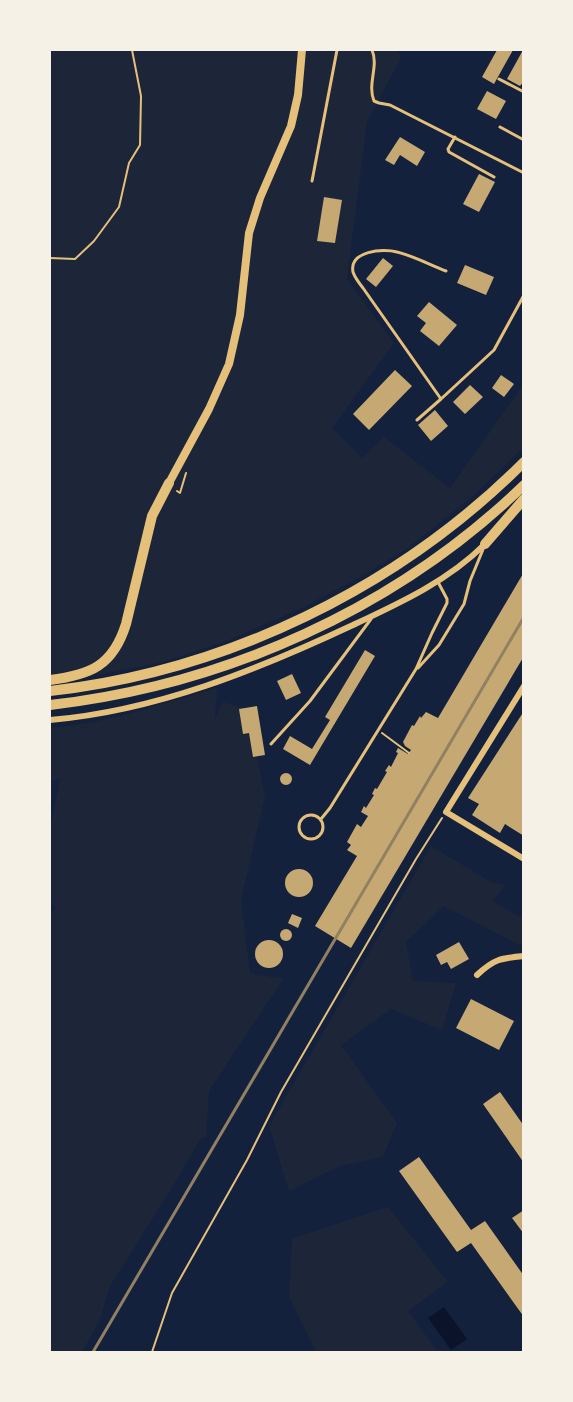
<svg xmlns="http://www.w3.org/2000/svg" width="573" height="1402" viewBox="0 0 573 1402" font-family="Montserrat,sans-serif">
<rect width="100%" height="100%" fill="#14213d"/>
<!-- green -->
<path fill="#1d2539" d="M50,50H398L401,58L367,122L347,279L394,343L332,428L362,458L384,437L450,488L523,385V448L473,496L408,548L358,578L300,609L229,640L163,662L103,674L69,673L50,675Z
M217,688L215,719L223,702L248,710L265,796L241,900L250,973L283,979L209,1091L206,1137L201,1138L168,1194L110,1286L99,1322L82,1352H50V912L56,909L50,900V828L60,779L50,781V728C107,723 162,704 217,688Z
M431,846L491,882L505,885L493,901L523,919V944H517L444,906L406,942L413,981L456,983L442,1030L391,1009L341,1045L397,1123L383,1157L340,1166L289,1191L269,1126Z
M388,1207L448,1282L408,1311L438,1352H316L289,1297L292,1239Z"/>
<!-- water -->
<path fill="#0b132b" d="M444,1307L467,1339L451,1350L428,1318Z"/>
<!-- building -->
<path fill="#c6a872" d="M497,50H513L494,84L482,77Z
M523,50L524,81L520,86L507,79Z
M487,91L506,101L496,119L477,109Z
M400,137L425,152L417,166L400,155L394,165L385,160Z
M479,174L495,182L479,212L463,204Z
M324,197L342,200L335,243L317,241Z
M383,258L393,266L376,287L366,279Z
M465,265L494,277L486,295L457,283Z
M429,302L457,325L439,346L420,331L426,323L417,316Z
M395,370L412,386L369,430L353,414Z
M501,375L514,384L504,397L492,388Z
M470,385L483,397L465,414L453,402Z
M435,410L448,426L431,441L418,425Z
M524,572V656L351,948L315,926L357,856L347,850L351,845L347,842L357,824L361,827L368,816L361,812L364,806L366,808L374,795L372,794L375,788L377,789L387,772L385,771L389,765L391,767L398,753L396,752L398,748L408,754L411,750L405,746L403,742L412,725L414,726L420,716L421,718L426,712L438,718Z
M365,650L375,656L310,765L283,749L290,736L312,749L330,720L325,717Z
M292,674L301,693L286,700L277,681Z
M257,706L265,755L253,757L249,733L243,734L239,709Z
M524,711V836L505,824L500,833L472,815L479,804L468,798Z
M280 779a6 6 0 1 1 12 0a6 6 0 1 1-12 0Z
M285 883a14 14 0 1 1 28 0a14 14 0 1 1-28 0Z
M292,914L302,918L298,928L288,923Z
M280 935a6 6 0 1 1 12 0a6 6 0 1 1-12 0Z
M255 954a14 14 0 1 1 28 0a14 14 0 1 1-28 0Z
M459,942L469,959L451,969L447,962L441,965L436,955Z
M471,999L514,1021L499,1050L456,1028Z
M500,1092L524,1126V1163L483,1104Z
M419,1157L471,1230L485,1221L524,1276V1317L471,1243L457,1252L399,1171Z
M524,1210V1234L512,1218Z"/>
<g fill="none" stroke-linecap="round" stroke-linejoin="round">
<!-- path -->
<path stroke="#e5c07b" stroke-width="2" d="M50,258L75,259L94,241L119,207L129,163L140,145L141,96L132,50
M177,491L180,493L186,473
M382,733L409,753
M152,1352L172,1293L247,1160L281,1092L416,859L442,818"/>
<!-- service -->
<path stroke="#e5c07b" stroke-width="3" d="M372,50C379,66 367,84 374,101L379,103L390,105L524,173
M499,79L524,92
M500,127L524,140
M455,137L448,149L449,152L494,177
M312,181L337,50
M441,399L363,288C359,283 355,278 353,272C349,251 383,248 397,252C414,256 430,265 446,271
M417,420L441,399L494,350L524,295
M418,668L439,645L464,604L470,581L484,547
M271,744L310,701L371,619
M299 827a12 12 0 1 1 24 0a12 12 0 1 1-24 0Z
M321,819L330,808L416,669L432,633L447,603V599L438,582"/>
<!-- minor -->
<path stroke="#e5c07b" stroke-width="6" d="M524,686L446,812L524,859
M50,720C156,711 257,670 353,625C400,603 448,581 485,544
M477,975C494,959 501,958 524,956"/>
<!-- tertiary -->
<path stroke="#e5c07b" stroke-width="8" d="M169,483L209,409L229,364L240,315L249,233L260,198L291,126L298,95L302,50"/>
<!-- trunk -->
<path stroke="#e5c07b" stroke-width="10" d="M485,544L524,499
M50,680C90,675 113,666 126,624L152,516L169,483
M50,691C227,671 398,588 524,462
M50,705C225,685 396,609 524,485"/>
<!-- rail -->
<path stroke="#918062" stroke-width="3" d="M93,1352L524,617"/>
</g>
<!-- border -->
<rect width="573" height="1402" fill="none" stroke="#f6f1e7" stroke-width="102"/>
</svg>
